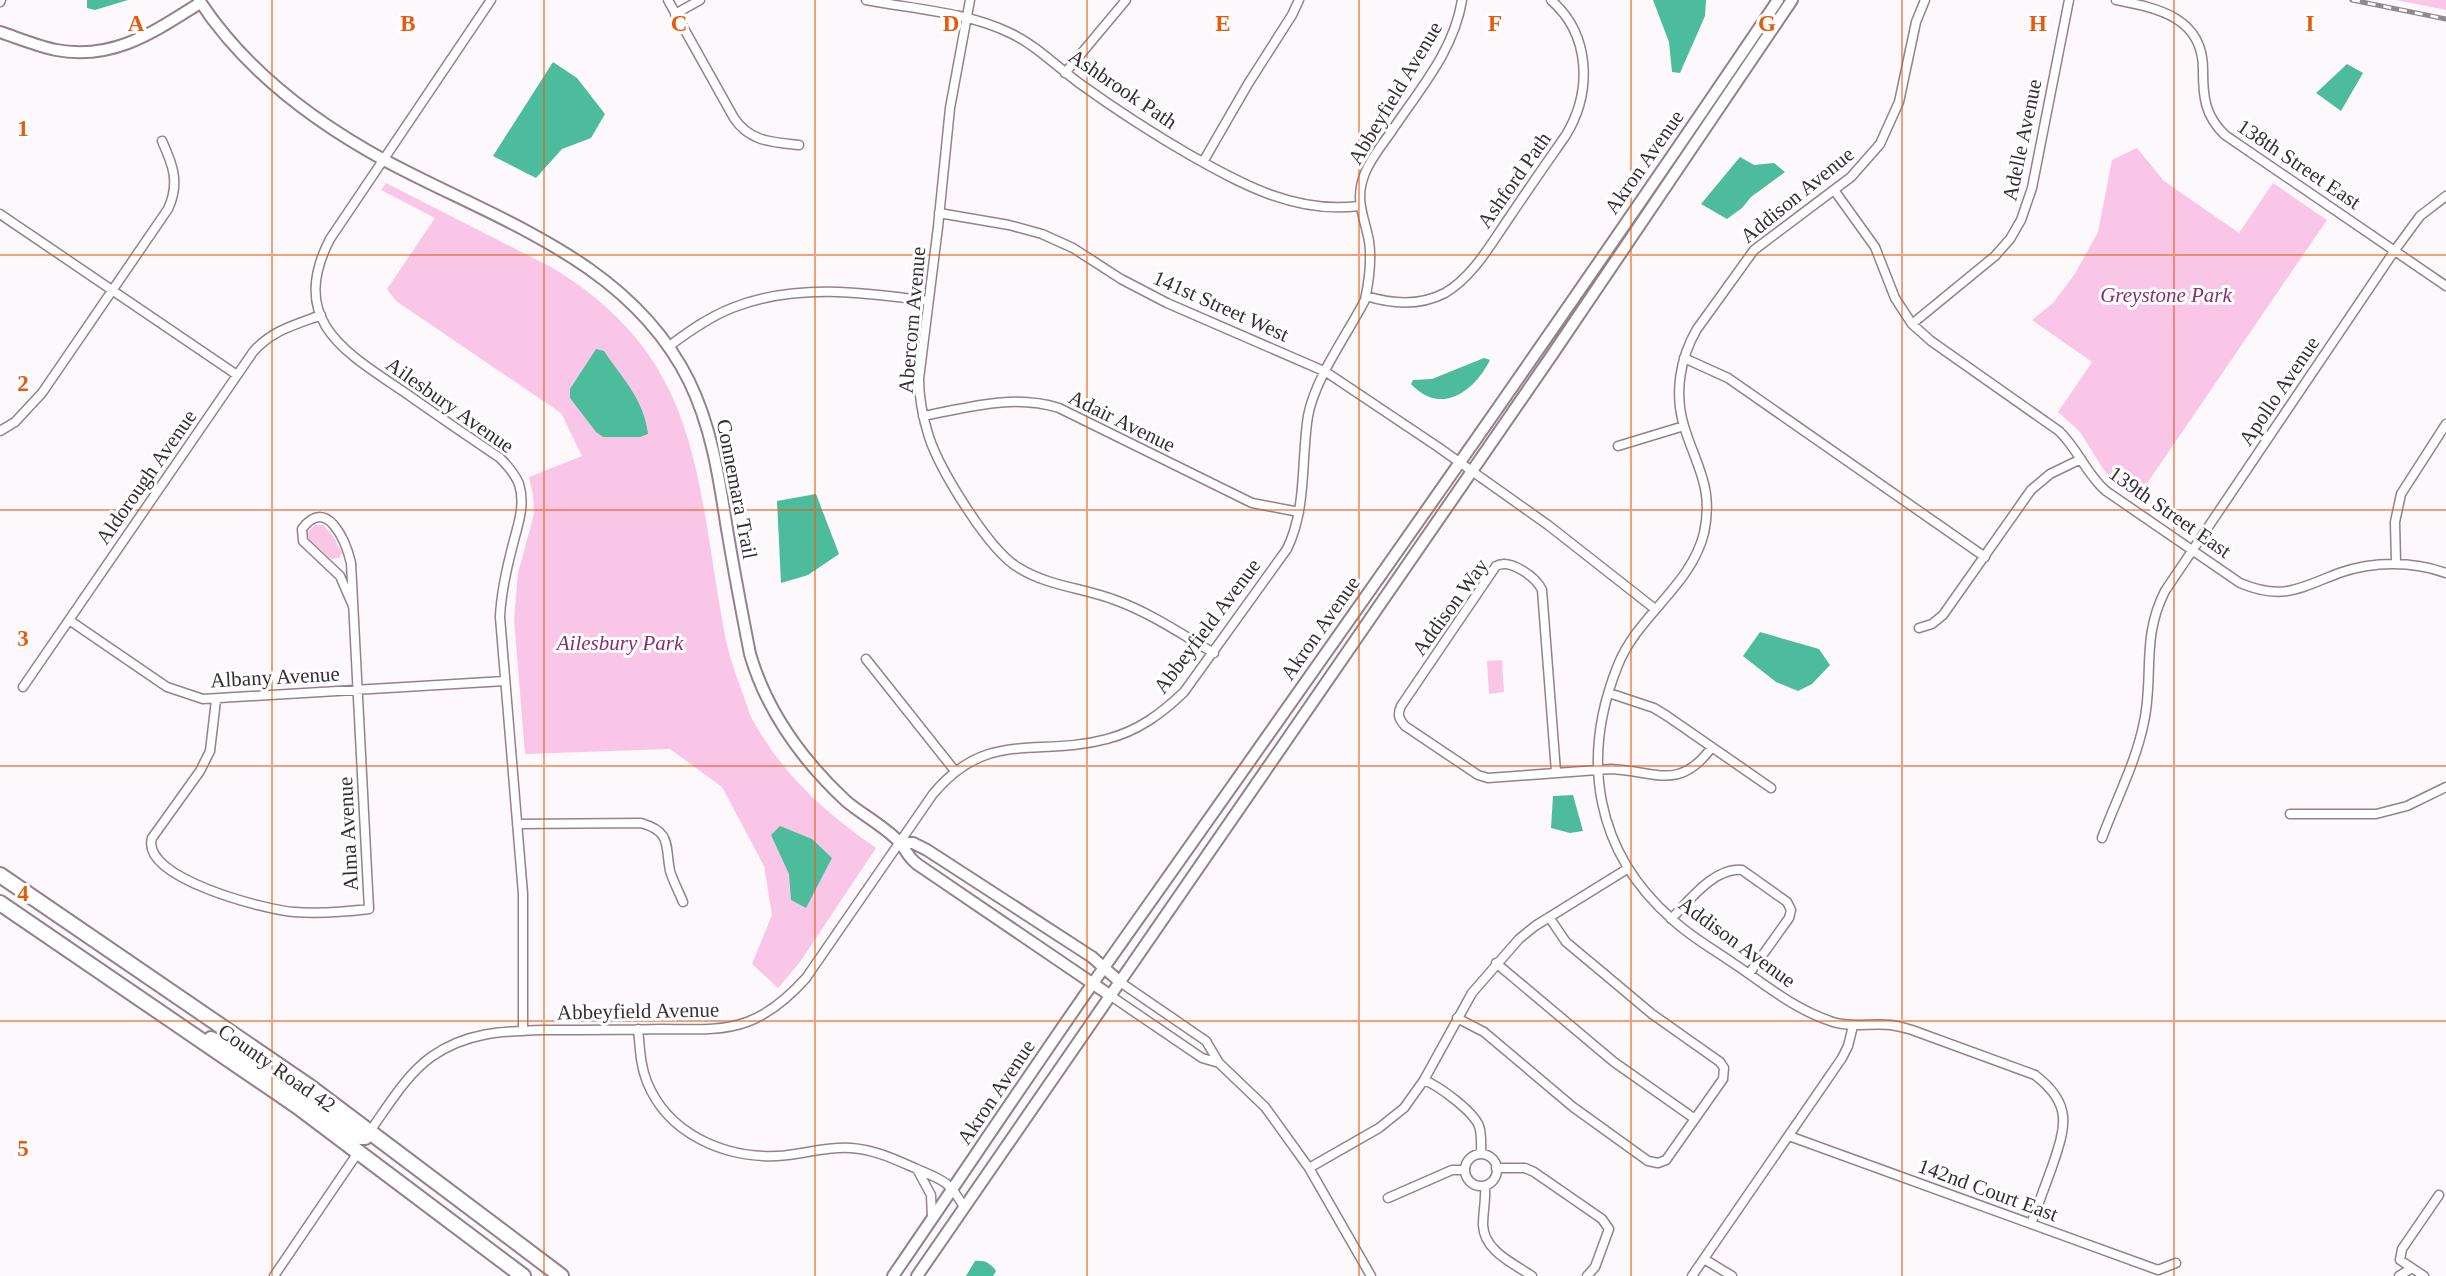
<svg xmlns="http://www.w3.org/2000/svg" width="2446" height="1276" viewBox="0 0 2446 1276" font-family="Georgia,serif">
<rect width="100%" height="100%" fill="#fdf8fb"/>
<!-- green -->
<path fill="#fac6e8" d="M2396,0H2446V10Z
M2137,148L2164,181L2239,233L2273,183L2327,220L2137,498L2107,475L2080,432L2058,412L2092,362L2032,320L2053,303L2074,275L2098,232L2112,160Z
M386,183L551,267C706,360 695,482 726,640C731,664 742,690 748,709C751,719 758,729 763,737C792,784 832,817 876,848L800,962L778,988L752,964L772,915L764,866L722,787L670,749L525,754L514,619L518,573L534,514L533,495L529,477L582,456L561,413L396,301L387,289L435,218L381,190Z
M315,525H323L333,536L342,553L339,558L331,559L309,539L308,532Z
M1502,660L1504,692L1489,694L1487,661Z"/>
<!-- water -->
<path fill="#4cbc9d" d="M87,0H128L95,10L87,8Z
M1653,0H1706L1705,16L1680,73L1672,72L1669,42Z
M553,62L577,78L605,114L591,138L562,149L536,178L493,156Z
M2347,64L2363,73L2341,111L2316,93Z
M1740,157L1754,165L1774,163L1785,172L1751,197L1742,208L1727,219L1701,204Z
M596,349L604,351C622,378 644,399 648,434L640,437H603L596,432L570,398V389Z
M1484,358L1490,360C1474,392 1441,416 1411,384L1413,380L1432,379Z
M816,494L839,554L808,575L781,583L777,501Z
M1760,632L1819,649L1830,665L1812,684L1798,691L1776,682L1743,656Z
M1573,795L1583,831L1570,833L1551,828L1553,796Z
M780,826L812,839L832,858L806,908L791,900L789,874L771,835Z
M975,1261C984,1260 991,1263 996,1271L993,1276H966Z"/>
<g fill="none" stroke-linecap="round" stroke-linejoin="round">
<!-- street casing -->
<g stroke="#94818d" stroke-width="11">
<path id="street" d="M491,0L330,239C287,322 347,353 407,394C438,416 469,437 500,458C508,466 515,474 519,484C526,506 517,527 512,548C506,571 501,594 500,617L523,894V1031
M668,0L734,118C750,142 772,142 799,145
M866,0C913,9 967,12 1010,33C1036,45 1056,66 1079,83C1115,109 1152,133 1190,155C1243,185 1296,214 1359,206
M970,0L950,108L938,227L919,379C919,399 923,418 929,437C940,470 989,551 1019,568C1048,586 1083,588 1115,600C1151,613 1181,634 1214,653
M1925,0L1916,22L1899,102L1880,144L1851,177L1754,250L1697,329C1680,358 1674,393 1684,426C1696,466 1714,487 1704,533C1691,586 1638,615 1618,665C1580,759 1595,852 1673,920C1691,937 1713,949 1733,963C1766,985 1795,1010 1833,1022C1852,1028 1871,1023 1891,1025C1898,1026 1905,1028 1912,1030L2035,1075C2073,1104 2066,1126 2052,1167C2045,1186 2038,1205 2031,1224
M2116,0C2157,8 2204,17 2203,71C2203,97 2205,116 2225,135L2446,286
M0,2L1,0
M675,14L700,0
M1065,73L1126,0
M1203,162L1248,84L1292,15L1299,0
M1834,190L1875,247L1895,298L1912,324L1931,341L2059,431C2078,449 2086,474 2106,491L2240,583C2283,601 2300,588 2339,573C2373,561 2413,561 2446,573
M939,213L1009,225L1042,234L1073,248L1121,279L1167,303L1326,372L1438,447L1548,525L1655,609
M0,214L237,375
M1366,296C1392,304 1420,306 1445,293C1474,276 1492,242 1511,215C1529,188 1548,161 1566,135C1592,92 1591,35 1551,0
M1912,324L1995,256L2010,239L2021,220L2032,188L2069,0
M668,347C688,332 709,317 732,308C794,283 863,292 928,301
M1684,358L1728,378L1985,557
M923,416C970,407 1013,394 1059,408L1252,503L1299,512
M0,431L15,422L42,393L168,209C180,183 173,165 162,141
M1618,446L1684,426
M2396,563L2395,522L2401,494L2446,424
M69,620L167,687L203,699L505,681
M1919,628L1932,624L1943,615L2031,490L2050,474L2081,459
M866,659L955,771
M23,687L253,352C272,330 295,325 321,315
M1609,693L1654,708L1667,716L1771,788
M216,700L210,751L200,771L152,838C140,878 266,910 294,912C319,914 344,912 369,909L351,563C346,542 327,495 302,529L303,541L340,576L353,606
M1556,772L1542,590C1536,577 1510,558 1496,566L1401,706C1397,715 1399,719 1405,726L1478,775L1488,778L1611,769C1656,771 1679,792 1712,747
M2290,814H2376L2407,806L2446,787
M517,824L641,823C672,832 665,845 670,871C673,881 679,892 683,902
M2102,838C2116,800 2136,762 2144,722C2154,675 2141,638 2165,591L2395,250L2420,216L2446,196
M1671,919C1689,901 1714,867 1742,870L1787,902L1791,910L1789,918L1749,974
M1496,963L1614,1062L1695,1119
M1120,982L1206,1041L1219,1063L1265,1107L1309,1168L1371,1276
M1111,996L1202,1058L1219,1063
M1457,1018L1484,1032L1573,1107L1648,1161L1658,1163L1666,1160L1723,1079L1724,1068L1720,1062L1652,1014L1602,972L1566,942L1549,917
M638,1029C640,1047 640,1065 647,1082C668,1134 724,1158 777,1156C802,1155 826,1146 851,1148C876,1150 894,1159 917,1169C943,1180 949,1181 964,1207
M1424,1080C1439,1086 1473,1111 1479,1126C1482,1135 1481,1145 1481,1154
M370,1131C388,1106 406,1075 431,1057C466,1032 503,1031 544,1030C583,1030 622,1030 662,1029C689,1029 720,1032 747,1022C771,1013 789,997 806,978L933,794C988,728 1037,758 1107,739C1138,731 1161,714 1184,692L1287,549C1307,508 1301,460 1308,416C1315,378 1347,335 1365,300C1369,281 1372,261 1369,241C1364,215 1354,200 1365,173C1371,158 1382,145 1391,132C1419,90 1454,51 1462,0
M1789,1136L2158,1270L2176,1263
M1465 1170a16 16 0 1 1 32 0a16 16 0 1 1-32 0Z
M1309,1168L1379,1128L1404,1108L1424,1080L1472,993L1519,939L1535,926L1627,869
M1496,1168H1525L1534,1172L1602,1219L1609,1229L1595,1267L1587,1276
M917,1169L931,1195L932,1218
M1485,1186C1486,1199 1483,1212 1483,1225C1484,1251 1513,1263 1532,1276
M1388,1198L1452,1170H1465
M1704,1259L1732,1276
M2412,1268L2424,1276
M274,1276L359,1151
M1692,1276L1842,1058L1848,1046L1853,1026
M2399,1276L2412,1268L2400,1260L2402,1249L2439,1195"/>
</g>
<!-- secondary casing -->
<g stroke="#94818d" stroke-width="14">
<path id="secondary" d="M199,0C244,69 314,122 386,161C496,220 629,260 689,381C712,428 719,478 727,529C734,571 742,613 750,654C767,712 802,760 846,801C861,814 889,829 901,844C907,852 908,857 917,864L1111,996
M0,32C18,38 37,46 56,50C114,61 155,31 200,3
M901,843H913L927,850L1092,957L1120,982
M893,1276C959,1180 1024,1082 1091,986C1322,659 1554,332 1778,0
M917,1276L1552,355L1792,0"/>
</g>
<!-- highway casing -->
<g stroke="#94818d" stroke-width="18">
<path id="highway" d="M0,875L310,1087L561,1276
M0,903L297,1106L523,1276
M211,1039L243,1054L361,1137H365L370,1131"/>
</g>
<!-- street -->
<use href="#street" stroke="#fff" stroke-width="8"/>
<!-- secondary -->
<use href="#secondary" stroke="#fff" stroke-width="10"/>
<!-- highway -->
<use href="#highway" stroke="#fff" stroke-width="14"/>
<!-- rail casing -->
<g stroke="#90898e" stroke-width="5">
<path id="rail" d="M2352,0L2446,19"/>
</g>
<!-- rail -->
<use href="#rail" stroke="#fff" stroke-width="2.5" stroke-dasharray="8" stroke-linecap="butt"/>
</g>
<!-- grid -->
<path fill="none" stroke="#e8590c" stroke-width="2" stroke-opacity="0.55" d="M272,0V1276M544,0V1276M815,0V1276M1087,0V1276M1359,0V1276M1631,0V1276M1902,0V1276M2174,0V1276M0,255H2446M0,510H2446M0,766H2446M0,1021H2446"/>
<g text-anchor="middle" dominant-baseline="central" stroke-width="6" stroke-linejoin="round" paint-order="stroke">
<!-- street labels -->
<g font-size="21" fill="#362e34" stroke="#fff">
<text transform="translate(1123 89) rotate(34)">Ashbrook Path</text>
<text transform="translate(1395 93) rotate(-59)">Abbeyfield Avenue</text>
<text transform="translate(2022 140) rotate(-78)">Adelle Avenue</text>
<text transform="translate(1644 162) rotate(-55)">Akron Avenue</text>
<text transform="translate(2299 164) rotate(34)">138th Street East</text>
<text transform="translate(1514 180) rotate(-55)">Ashford Path</text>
<text transform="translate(1797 195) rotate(-39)">Addison Avenue</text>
<text transform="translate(1221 306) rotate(24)">141st Street West</text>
<text transform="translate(912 320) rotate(-85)">Abercorn Avenue</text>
<text transform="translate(2279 391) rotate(-56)">Apollo Avenue</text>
<text transform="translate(450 405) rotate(35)">Ailesbury Avenue</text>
<text transform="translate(1122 421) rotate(26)">Adair Avenue</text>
<text transform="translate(146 477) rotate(-55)">Aldorough Avenue</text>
<text transform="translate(737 489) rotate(79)">Connemara Trail</text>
<text transform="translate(2170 512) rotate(35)">139th Street East</text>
<text transform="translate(1450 607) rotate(-54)">Addison Way</text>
<text transform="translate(1207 626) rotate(-53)">Abbeyfield Avenue</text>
<text transform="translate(1320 628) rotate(-55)">Akron Avenue</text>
<text transform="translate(275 677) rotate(-3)">Albany Avenue</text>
<text transform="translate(348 834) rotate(-93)">Alma Avenue</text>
<text transform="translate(1737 942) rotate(36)">Addison Avenue</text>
<text transform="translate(638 1011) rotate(-1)">Abbeyfield Avenue</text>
<text transform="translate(277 1068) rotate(35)">County Road 42</text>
<text transform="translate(996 1092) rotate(-56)">Akron Avenue</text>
<text transform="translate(1988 1190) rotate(20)">142nd Court East</text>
</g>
<!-- park labels -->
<g font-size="21" font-style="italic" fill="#862e6f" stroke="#fff">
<text x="2166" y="295">Greystone Park</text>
<text x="620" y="643">Ailesbury Park</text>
</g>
</g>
<g font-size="23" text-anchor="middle" font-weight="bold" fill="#e8590c" stroke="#fff" stroke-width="6" stroke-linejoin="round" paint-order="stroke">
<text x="136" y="31">A</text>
<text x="408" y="31">B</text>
<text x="679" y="31">C</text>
<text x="951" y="31">D</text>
<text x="1223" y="31">E</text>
<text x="1495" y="31">F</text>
<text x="1767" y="31">G</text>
<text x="2038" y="31">H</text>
<text x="2310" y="31">I</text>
<text x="23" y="136">1</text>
<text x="23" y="391">2</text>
<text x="23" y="646">3</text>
<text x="23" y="901">4</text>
<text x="23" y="1156">5</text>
</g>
</svg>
